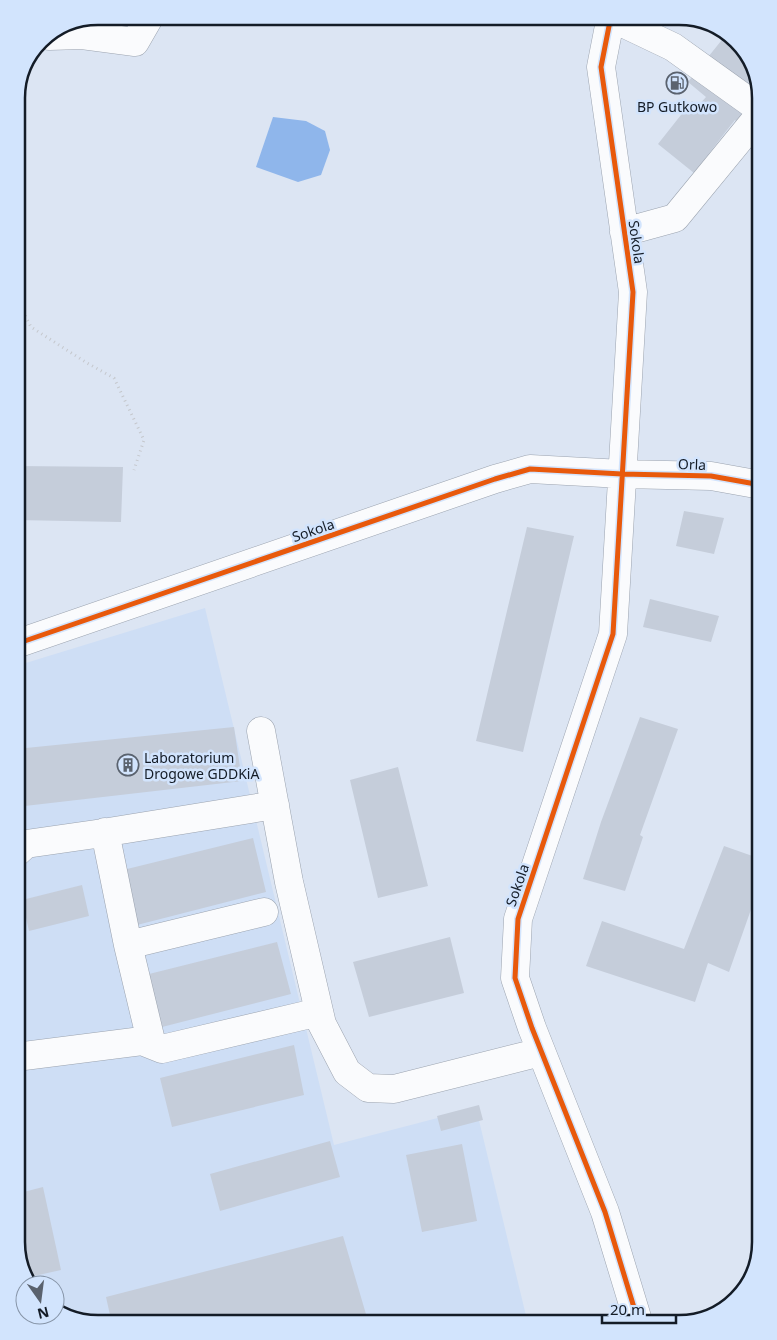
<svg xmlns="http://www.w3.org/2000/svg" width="777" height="1340" viewBox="0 0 777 1340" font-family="'Noto Sans',sans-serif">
<rect width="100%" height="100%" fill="#dce5f3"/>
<!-- built -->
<path fill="#cedef5" d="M205,608L334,1145L476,1108L528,1324H93L55,1311V1285H31L25,1278L16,1242V666Z"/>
<!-- water -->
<path fill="#8fb6eb" d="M273,117L306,121L325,131L330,150L321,175L298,182L256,167Z"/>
<!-- building -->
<path fill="#c5cdda" d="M725,36L742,50L752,62L760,93L736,121L735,120L727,130L694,173L658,144L692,101L698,106L706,97L688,82Z
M16,466L123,467L121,522L16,520Z
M684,511L724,518L714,554L676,546Z
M527,527L574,536L523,752L476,741Z
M650,599L719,616L711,642L643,627Z
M640,717L678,729L640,835L643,837L625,891L583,879L601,822Z
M234,727L242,781L16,807V749Z
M398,767L428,886L378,898L350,780Z
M253,838L266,892L137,925L123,870Z
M724,846L761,859V881L729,972L708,963L695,1002L586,966L602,921L684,949Z
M82,885L89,916L29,931L22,900Z
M450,937L464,993L369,1017L353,962Z
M277,942L291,994L162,1027L149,974Z
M294,1045L304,1095L172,1127L160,1078Z
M479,1105L483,1120L441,1131L437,1116Z
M330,1141L340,1177L220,1211L210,1174Z
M462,1144L477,1221L422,1232L406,1155Z
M43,1187L61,1270L25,1278L16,1242V1194Z
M343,1236L368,1321L359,1324H112L106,1297Z"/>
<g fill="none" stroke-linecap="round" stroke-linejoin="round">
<!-- minor casing -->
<g stroke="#9ba3af" stroke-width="29">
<path id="minor" d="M608,16L673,47L761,110
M611,16L601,67L633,292L613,634L518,919L515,978L532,1028L605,1212L639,1324
M49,36L82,35L135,42L150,16
M624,232L675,218L761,113
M16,644L495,479L530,469L622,474L711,476L761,485
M261,731L289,882L322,1024L347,1072L368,1088L394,1089L541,1052
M105,832L128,945L152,1045
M16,853L26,844L96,834L275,805
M128,945L264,912
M16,1057L142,1041L162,1049L319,1012"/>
</g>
<!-- path -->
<path stroke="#c5c8cd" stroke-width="3" stroke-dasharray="1 4" stroke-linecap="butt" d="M16,298L31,327L87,363L114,378L144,440L134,470"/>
<!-- minor -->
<use href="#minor" stroke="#fafbfd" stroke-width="28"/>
<!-- cycleway casing -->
<g stroke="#d2e4fd" stroke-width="8">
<path id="cycleway" d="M611,16L601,67L633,292L613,634L518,919L515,978L532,1028L605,1212L639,1324
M16,644L495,479L530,469L622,474L711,476L761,485"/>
</g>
<!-- cycleway -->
<use href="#cycleway" stroke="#e8590c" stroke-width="5"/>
</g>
<!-- icons -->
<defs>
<g id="fuel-ring" transform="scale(1.125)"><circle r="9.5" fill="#d2e4fd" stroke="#5a626e" stroke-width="1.5"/><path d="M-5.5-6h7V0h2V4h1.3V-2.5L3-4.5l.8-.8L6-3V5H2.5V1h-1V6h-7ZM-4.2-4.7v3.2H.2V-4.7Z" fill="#5a626e"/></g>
<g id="building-ring" transform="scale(1.125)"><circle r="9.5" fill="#d2e4fd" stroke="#5a626e" stroke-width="1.5"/><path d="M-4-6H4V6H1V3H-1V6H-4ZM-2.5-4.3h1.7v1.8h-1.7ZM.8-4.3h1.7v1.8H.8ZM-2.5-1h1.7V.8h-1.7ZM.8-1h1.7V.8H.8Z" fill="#5a626e"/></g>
</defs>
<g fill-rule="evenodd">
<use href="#fuel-ring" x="677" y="83"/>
<use href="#building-ring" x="128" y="765"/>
</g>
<g text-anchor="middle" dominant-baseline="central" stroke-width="5" stroke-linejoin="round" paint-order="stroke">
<!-- poi labels -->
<g font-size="14" fill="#141c27" stroke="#d2e4fd">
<text x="677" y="106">BP Gutkowo</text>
<text x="144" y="757" text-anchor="start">Laboratorium<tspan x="144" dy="16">Drogowe GDDKiA</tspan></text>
</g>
<!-- street labels -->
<g font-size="14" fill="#141c27" stroke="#d2e4fd">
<text transform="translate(637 242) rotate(82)">Sokola</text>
<text transform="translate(692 464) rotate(2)">Orla</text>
<text transform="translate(313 530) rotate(-19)">Sokola</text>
<text transform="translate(517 885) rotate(-71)">Sokola</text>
</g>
</g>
<!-- crop -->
<path d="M0 0H777V1340H0ZM98 25H679A73 73 0 0 1 752 98V1242A73 73 0 0 1 679 1315H98A73 73 0 0 1 25 1242V98A73 73 0 0 1 98 25Z" fill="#d2e4fd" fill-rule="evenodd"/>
<path fill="none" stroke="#141c27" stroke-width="2.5" d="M98 25H679A73 73 0 0 1 752 98V1242A73 73 0 0 1 679 1315H98A73 73 0 0 1 25 1242V98A73 73 0 0 1 98 25Z"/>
<!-- north arrow -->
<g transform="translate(40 1300) rotate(166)"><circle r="24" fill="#d2e4fd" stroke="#8694a7"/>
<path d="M0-4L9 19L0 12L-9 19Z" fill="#5a626e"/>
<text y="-8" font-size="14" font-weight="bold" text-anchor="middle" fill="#141c27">N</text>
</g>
<!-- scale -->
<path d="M602 1315v8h74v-8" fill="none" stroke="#141c27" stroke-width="2.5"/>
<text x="610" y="1315" font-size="15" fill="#141c27" stroke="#d2e4fd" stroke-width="4" paint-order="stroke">20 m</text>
</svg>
